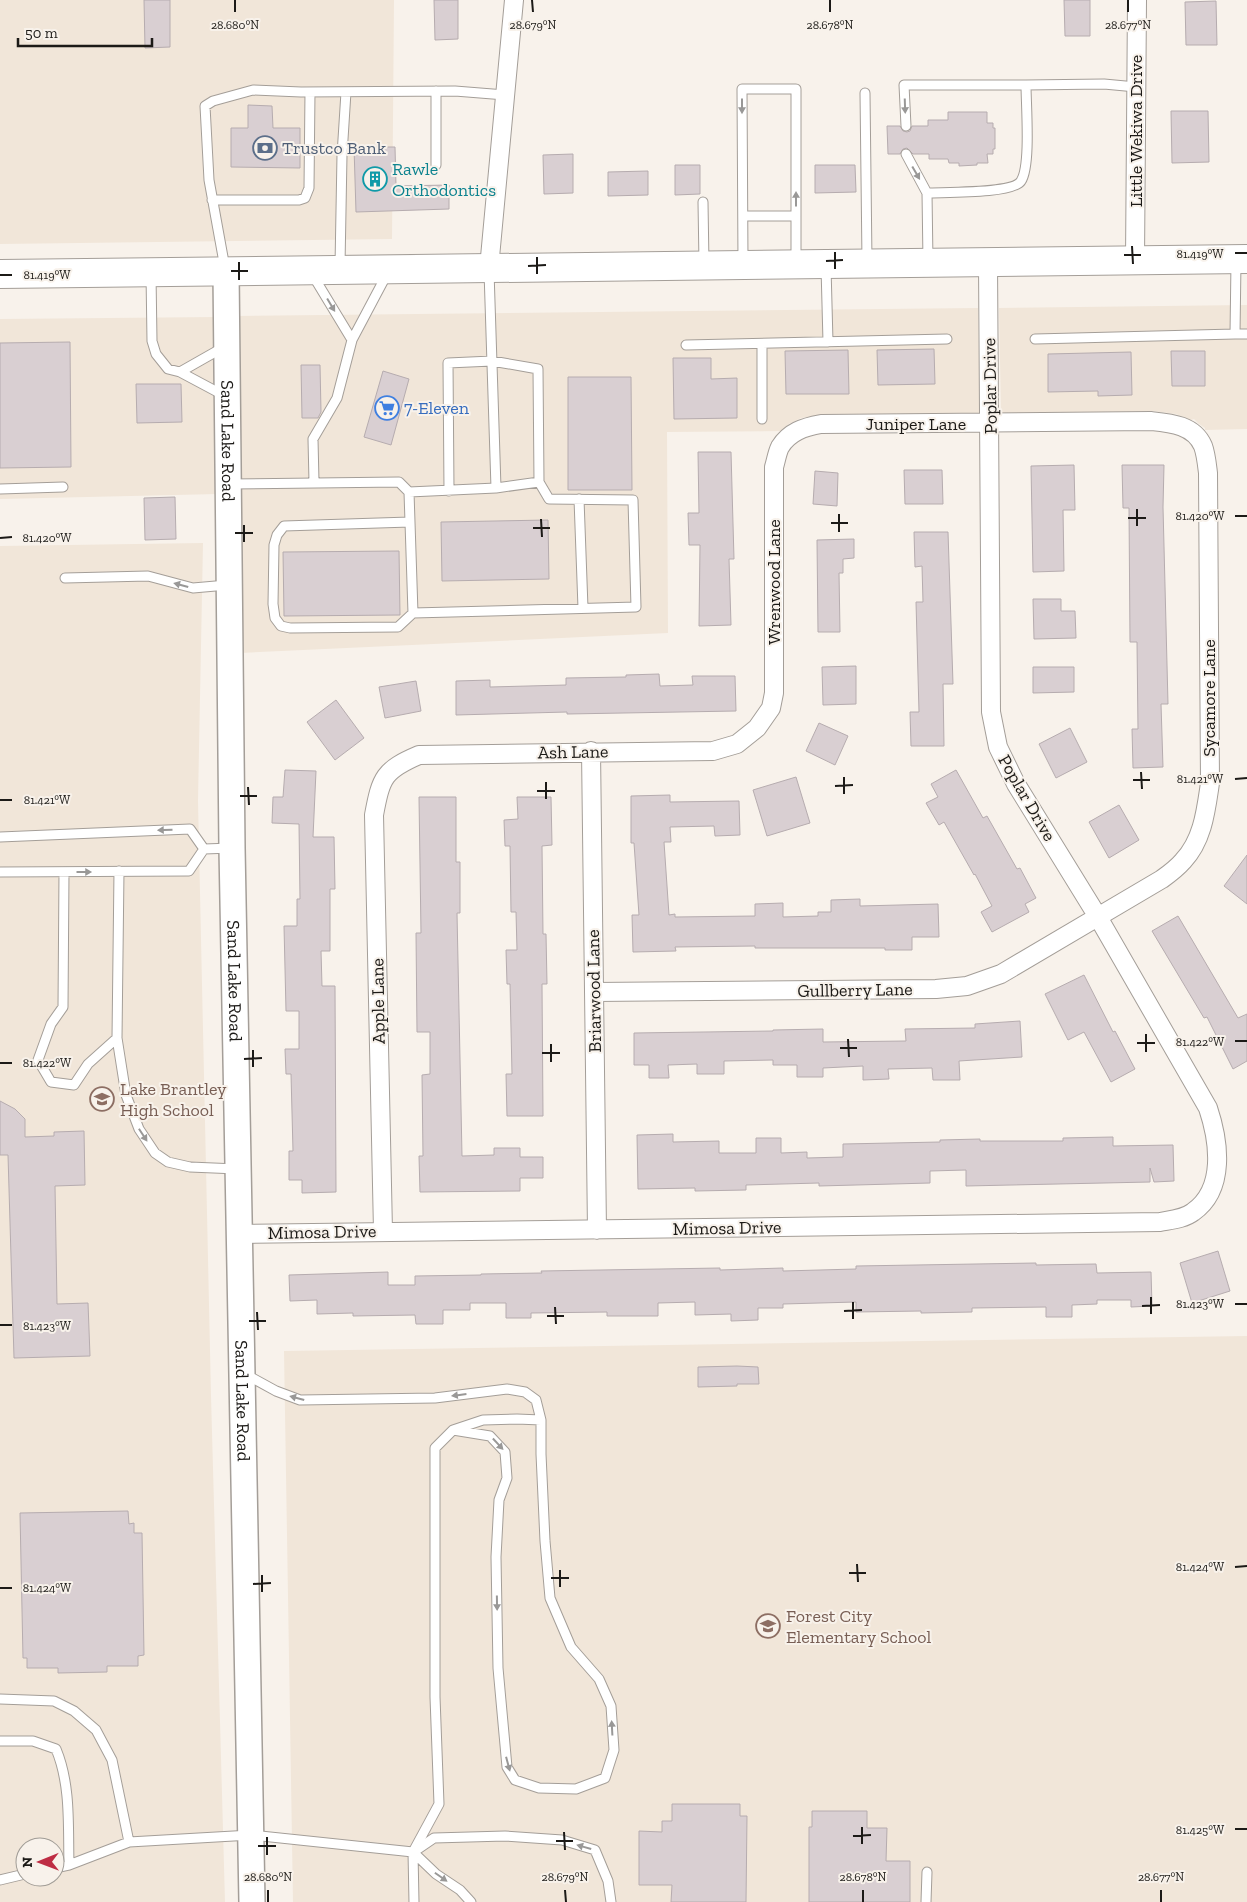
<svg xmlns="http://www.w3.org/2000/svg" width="1247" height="1902" viewBox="0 0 1247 1902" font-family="'Zilla Slab',serif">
<rect width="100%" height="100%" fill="#f8f2eb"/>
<!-- built -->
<path fill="#f1e6d9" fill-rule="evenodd" d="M0,0H394L392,239L0,244Z
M1247,305V429L1205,430V428L1199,424L1194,419L1191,420L1176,414L1153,411L1001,414L999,308Z
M978,308L980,415H820L801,418L791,423H790L781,431L667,432L668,633L240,653L237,316Z
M216,317L218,494L0,499V319Z
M203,543L198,801L211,1396L225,1902H0V546ZM25,1847H55V1877H25Z
M1247,1336V1902H293L284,1351Z"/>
<!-- building -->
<path fill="#d9cfd2" stroke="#b6acaf" d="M144,0H170V47L145,48Z
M434,0H458V39L435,40Z
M1064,0H1090V36H1065Z
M1216,1L1217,45H1186L1185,2Z
M248,105L272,106L273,128H300V168L231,167V128H248Z
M1171,111H1208L1209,162L1172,163Z
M948,112H987V123H993V128H995V149H993V154H987L988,163H977V165L959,166V163H949L948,159H929V154H913L907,148L903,149L900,154H888L887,126H900L903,131L907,132L910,131L912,126H928V120H948Z
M354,147H395L396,186L449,185V209L356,212Z
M573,154V193L544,194L543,155Z
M675,165H700V194L675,195Z
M815,165H855L856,192L815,193Z
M648,171V195L608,196V172Z
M70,342L71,467L0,468V343Z
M934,349L935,384L878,385L877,350Z
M848,350L849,394H786L785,351Z
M1171,351H1205V386H1172Z
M1131,352L1132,395L1098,396V391L1048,392V354Z
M673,358H711V379L737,378V418L674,419Z
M301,365H320L321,412L318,418H302Z
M383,371L409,379L391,445L364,437Z
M568,377H631L632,490H568Z
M136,384H181L182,422L137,423Z
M698,452H731L734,559H729L731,625L699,626L700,545H689L688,513H699Z
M1074,465L1075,510H1063L1064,571L1033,572L1031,466Z
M1122,465H1164L1163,507L1168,704H1161L1163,767L1133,768L1132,729H1138L1137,642H1130L1129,508H1123Z
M904,470H942L943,504H905Z
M815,471L838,473L837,506L813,504Z
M175,497L176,539L145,540L144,498Z
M548,520L549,579L442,581L441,522Z
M914,532H948L953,684H943L944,746H911L910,712H919L916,602H923L922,566L915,567Z
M854,539V558L843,559V573H839L840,632H818L817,540Z
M399,551L400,615L284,616L283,552Z
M1033,599H1061V611H1075L1076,638L1034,639Z
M856,666V704L823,705L822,667Z
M1033,667H1074V692L1033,693Z
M659,674L660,686L693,685L692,676H735L736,711L567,714V712L456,715V681L490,680V687L566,685V678L626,677V675Z
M416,681L421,711L385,718L379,687Z
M336,700L364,738L335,760L307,722Z
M819,723L848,736L835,765L806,751Z
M1070,728L1087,762L1056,778L1039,744Z
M285,770L316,771L313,837H334L335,889H330V951H321L322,986H335L336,1192L302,1193V1180H289V1151H293L291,1074H286L285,1049H299V1011H286L284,926H297V899H300L299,824L272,823L273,797H283Z
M956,770L983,818L987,816L1017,869L1020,868L1036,898L1025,904L1029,912L992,932L981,912L992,906L975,874L974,875L944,822L939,825L926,803L938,797L931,784Z
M796,777L810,823L767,836L753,790Z
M670,795V802L739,801L740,835L715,836L714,826L670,827L671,842H664L669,915L675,914V917L755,916V904L783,903V917L818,916V912H831V900L860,899V906L938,904L939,937H912V950H885V948H755V946L675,947L676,951L633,952L632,915H639L634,843H631V796Z
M419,797H456V862H460V913H457L462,1156L494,1155V1148H520V1157H543V1178H520V1191L420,1192L419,1156H423L422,1075L430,1074V1032H417L416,933H421Z
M517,797H551L552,845L542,846L543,934H546L547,984H542L543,1116H507L506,1074H512L510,984H507L506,950H517L516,912H511L510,846H505L504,820L518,819Z
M1119,805L1139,840L1109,858L1089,822Z
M1247,855V904L1224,886Z
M1178,916L1238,1018L1247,1014V1061L1233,1069L1207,1017L1204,1018L1152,931Z
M1084,975L1113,1032L1115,1031L1135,1069L1111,1082L1084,1032L1068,1040L1045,994Z
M1020,1021L1022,1057L959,1061L960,1080H933L932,1068L888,1069L889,1079L863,1080V1066L823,1068V1077H797V1065H773V1060L724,1061V1074H697V1064L668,1065L669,1078H649V1065H634V1033L773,1031V1030L823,1029V1042L906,1041L905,1029L975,1028V1024Z
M0,1101L15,1109L25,1119V1137L54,1136V1132L84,1131L85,1185L55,1186L57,1304L88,1303L90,1356L14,1358L8,1155H0Z
M673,1134V1142L719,1141V1153H756V1138H781V1153L807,1152V1158L843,1157V1144L940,1142V1140L980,1139V1141H1063V1138L1113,1137V1146L1173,1145L1174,1181L1154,1182L1150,1168V1182L966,1186V1170L930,1171V1183L819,1186V1183L746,1185V1190L695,1191V1188L638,1189L637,1135Z
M1218,1251L1230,1291L1192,1303L1180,1263Z
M1036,1263V1265L1096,1264L1097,1273L1151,1272L1152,1306L1131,1307V1300H1097V1304L1072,1305V1317H1046V1307L972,1308V1312L921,1313V1311L856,1312V1302L783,1304V1308H758V1320L731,1321V1314L695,1315V1302L658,1303V1316H607V1312L531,1313V1318H506V1303H470V1310H443V1324H416L415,1315L353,1316V1313L317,1314V1300L290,1301L289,1275L388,1272V1285H415V1276L481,1275V1274L542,1273L541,1271L720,1268V1270L783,1268V1271L856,1269V1266Z
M737,1366L758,1367L759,1384H737V1386L698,1387V1367Z
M128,1511L129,1524L134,1523V1533H142L144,1655L138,1656V1666H107V1672L58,1673V1668H27V1658H23L20,1513Z
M672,1804H740V1816H747L746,1902H671L672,1885H639V1831L662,1832V1821H672Z
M812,1811H867V1828H887L886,1861H910V1902H809V1827H812Z"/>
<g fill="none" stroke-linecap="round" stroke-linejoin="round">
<!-- lane casing -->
<g stroke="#a49e98" stroke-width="11">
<path id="lane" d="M436,91V165
M865,93L867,261
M906,126L904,85H1026
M906,154L927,193
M212,200H299L305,198L309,188L310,92
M703,202L704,263
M743,216H796
M928,261L927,193C944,192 1013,194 1021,181C1031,166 1026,105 1026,85L1104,84L1136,87
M743,262L742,89H796V262
M1236,262L1235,334H1247
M340,266L342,155L346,92
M826,267L828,342
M225,268L209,180L205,106L213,101L253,90L301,92L455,91L505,95
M151,274L152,341L156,354L168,369L180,372
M312,274L352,340
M1035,339L1235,334
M762,344V419
M686,345L947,339
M224,347L180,372L225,396
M314,482L313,439L337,398L352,340L387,274
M229,484L399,482L409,492L496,488L489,271
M0,489L63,487
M449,491L448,363L492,361L538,369L539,482L496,488
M409,492L413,613L636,607L633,500L549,499L539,482
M579,499L583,608
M410,522L284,526L277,535L274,545L273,604L275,618L281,626L290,628L398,627L413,613
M65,578L148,576L193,588L227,585
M0,837L190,829L204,849
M204,849L232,848
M119,871L117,1038L126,1095L139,1129L155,1153L168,1162L190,1167L237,1169
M0,872L189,871L204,849
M64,872L63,1007L51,1024L38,1060L51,1082L74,1085L88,1064L117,1038
M245,1374L276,1391L300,1400L435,1398L507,1389L525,1392L536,1400L541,1420V1454L545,1541L550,1598L571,1647L599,1679L611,1706L614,1750L605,1778L576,1789L539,1788L515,1780L507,1767L498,1668L496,1557L499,1500L507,1478L505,1452L490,1436L453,1430
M0,1699L54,1701L74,1711L96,1730L112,1760L129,1842
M0,1741H33L56,1749C71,1785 68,1826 69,1865
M415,1851L434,1838L505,1836L562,1840L595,1850L608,1881L611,1902
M413,1852L439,1804L435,1697V1448L453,1430L483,1420L517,1419L541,1420
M413,1852L436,1874L460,1890L471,1902
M55,1868L69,1865L129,1842L251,1835L413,1852L414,1902
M0,1880L25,1874
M926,1902L927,1872"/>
</g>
<!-- street casing -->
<g stroke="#a49e98" stroke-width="20">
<path id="street" d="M1135,261L1137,0
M489,268L514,0
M591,751L597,1230
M383,1231L374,815C381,777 384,770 419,755L713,751L737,744L757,728L771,708L774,693V467C776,461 777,453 780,447C789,432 804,427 821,424L1151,421C1171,423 1194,425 1203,446C1206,454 1207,465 1208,473L1210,783C1206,810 1203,840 1183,861C1177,868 1169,874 1162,879L1001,974L967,986L936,989L594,992
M240,1234L1160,1222C1170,1220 1184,1219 1193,1212C1226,1189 1219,1141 1208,1108L1098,917L1016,784L998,747L991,712L988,263"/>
</g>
<!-- secondary casing -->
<g stroke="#a49e98" stroke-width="28">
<g id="secondary">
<path id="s1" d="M226,271L232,848L252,1902"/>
</g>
</g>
<!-- primary casing -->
<g stroke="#a49e98" stroke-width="30">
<path id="primary" d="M0,274L1247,259"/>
</g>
<!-- lane -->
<use href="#lane" stroke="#fff" stroke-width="9"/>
<!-- street -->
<use href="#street" stroke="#fff" stroke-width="18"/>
<!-- secondary -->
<use href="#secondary" stroke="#fff" stroke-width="25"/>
<!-- primary -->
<use href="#primary" stroke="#fff" stroke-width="28"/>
</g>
<!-- one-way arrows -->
<defs><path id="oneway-solid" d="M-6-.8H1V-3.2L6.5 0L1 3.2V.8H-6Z" transform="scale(1.25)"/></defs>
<g fill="#999897">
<use href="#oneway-solid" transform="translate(742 106) rotate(90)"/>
<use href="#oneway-solid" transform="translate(905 106) rotate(88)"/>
<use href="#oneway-solid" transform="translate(916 173) rotate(60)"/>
<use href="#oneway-solid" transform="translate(796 199) rotate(-90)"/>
<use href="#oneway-solid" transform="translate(331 305) rotate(59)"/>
<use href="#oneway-solid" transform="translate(181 585) rotate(-165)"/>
<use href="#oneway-solid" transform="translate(165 830) rotate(178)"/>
<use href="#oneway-solid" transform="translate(84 872)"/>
<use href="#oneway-solid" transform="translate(143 1135) rotate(57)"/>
<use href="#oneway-solid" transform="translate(459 1395) rotate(173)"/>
<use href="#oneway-solid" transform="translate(297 1398) rotate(-165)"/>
<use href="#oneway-solid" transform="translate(498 1444) rotate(47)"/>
<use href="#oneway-solid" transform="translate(497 1603) rotate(89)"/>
<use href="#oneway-solid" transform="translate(612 1728) rotate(-93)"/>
<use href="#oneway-solid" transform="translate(508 1764) rotate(75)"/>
<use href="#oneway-solid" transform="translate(584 1847) rotate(-164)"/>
<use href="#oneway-solid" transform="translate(441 1877) rotate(35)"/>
</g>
<!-- ticks -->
<path fill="none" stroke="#1c1a17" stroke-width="2" d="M235,0V12M532,0L533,12M830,0V12M1128,0V12M1132,246L1133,264M835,252V269M1235,253H1247M1124,255H1141M537,257V274M826,261L843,260M239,262V280M528,266L546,265M231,271H248M0,275H12M1137,509V526M839,514V532M1235,516H1247M1128,518H1146M541,519L542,537M831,523H848M244,525V542M533,528H550M235,533H253M0,538L12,537M1141,772L1142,789M844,777V794M1235,779L1247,778M1133,780H1150M546,782V799M835,786L853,785M248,787L249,805M537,791H555M240,796H257M0,800H12M1146,1034V1052M848,1039L849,1057M1235,1041H1247M1137,1043H1155M551,1044V1062M840,1048H857M253,1050V1067M542,1053H560M244,1059L262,1058M0,1063H12M1151,1297V1314M853,1302V1319M1235,1304H1247M1142,1306L1160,1305M555,1307L556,1324M844,1311L862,1310M257,1312L258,1330M547,1316H564M249,1321H266M0,1325H12M857,1564L858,1582M1235,1567L1247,1566M560,1570V1587M849,1573H866M262,1575V1592M551,1578H569M253,1584L271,1583M0,1588H12M862,1827V1844M1235,1829H1247M564,1832L565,1850M853,1836L871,1835M267,1837V1855M556,1841H573M258,1846H276M268,1890V1902M565,1890L566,1902M863,1890V1902M1161,1890V1902"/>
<!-- icons -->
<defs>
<g id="bank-ring" transform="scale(1.25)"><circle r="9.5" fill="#f8f2eb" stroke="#5c6f8a" stroke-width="1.5"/><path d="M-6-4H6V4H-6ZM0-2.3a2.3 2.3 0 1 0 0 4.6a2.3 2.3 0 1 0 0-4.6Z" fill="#5c6f8a"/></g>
<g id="building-ring" transform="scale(1.25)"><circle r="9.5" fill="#f8f2eb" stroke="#0f9aa8" stroke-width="1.5"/><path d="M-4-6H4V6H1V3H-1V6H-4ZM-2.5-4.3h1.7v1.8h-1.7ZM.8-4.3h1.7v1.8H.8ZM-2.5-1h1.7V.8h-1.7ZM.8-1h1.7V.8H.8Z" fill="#0f9aa8"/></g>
<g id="supermarket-ring" transform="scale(1.25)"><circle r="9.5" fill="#f8f2eb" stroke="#3f7fe0" stroke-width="1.5"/><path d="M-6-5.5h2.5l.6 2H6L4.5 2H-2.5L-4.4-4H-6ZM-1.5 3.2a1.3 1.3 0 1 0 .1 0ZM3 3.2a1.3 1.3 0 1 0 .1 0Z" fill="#3f7fe0"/></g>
<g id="school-ring" transform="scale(1.25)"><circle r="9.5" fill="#f8f2eb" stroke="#8d6e63" stroke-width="1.5"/><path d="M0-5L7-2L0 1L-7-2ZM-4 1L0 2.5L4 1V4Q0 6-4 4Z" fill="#8d6e63"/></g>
</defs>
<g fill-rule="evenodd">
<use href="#bank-ring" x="265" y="148"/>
<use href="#building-ring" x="375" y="179"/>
<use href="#supermarket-ring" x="387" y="408"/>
<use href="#school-ring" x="102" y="1099"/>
<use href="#school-ring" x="768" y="1626"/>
</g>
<g text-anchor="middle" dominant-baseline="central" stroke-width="4" stroke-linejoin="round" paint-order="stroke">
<!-- street labels -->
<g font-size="18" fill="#1c1a17" stroke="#f8f2eb">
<text transform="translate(1136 131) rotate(-90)">Little Wekiwa Drive</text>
<text transform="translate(990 386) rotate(-91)">Poplar Drive</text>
<text x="916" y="424">Juniper Lane</text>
<text stroke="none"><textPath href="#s1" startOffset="170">Sand Lake Road</textPath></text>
<text transform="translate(774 582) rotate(-90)">Wrenwood Lane</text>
<text transform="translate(1209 698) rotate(-90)">Sycamore Lane</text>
<text transform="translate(573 752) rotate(-1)">Ash Lane</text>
<text transform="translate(1027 798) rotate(60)">Poplar Drive</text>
<text stroke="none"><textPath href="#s1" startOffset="710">Sand Lake Road</textPath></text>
<text transform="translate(855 990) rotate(-1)">Gullberry Lane</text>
<text transform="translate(594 991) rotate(-91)">Briarwood Lane</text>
<text transform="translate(378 1001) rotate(-91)">Apple Lane</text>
<text transform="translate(727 1228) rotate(-1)">Mimosa Drive</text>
<text transform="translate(322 1232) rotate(-1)">Mimosa Drive</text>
<text stroke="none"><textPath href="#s1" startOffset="1130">Sand Lake Road</textPath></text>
</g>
<!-- service labels -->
<g font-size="18" fill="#4e5e75" stroke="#f8f2eb" text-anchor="start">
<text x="282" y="148">Trustco Bank</text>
</g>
<!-- culture labels -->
<g font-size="18" fill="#0d838f" stroke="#f8f2eb" text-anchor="start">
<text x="392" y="169">Rawle<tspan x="392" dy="21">Orthodontics</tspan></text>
</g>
<!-- shop labels -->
<g font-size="18" fill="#366cbe" stroke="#f8f2eb" text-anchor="start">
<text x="404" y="408">7-Eleven</text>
</g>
<!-- education labels -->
<g font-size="18" fill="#785e54" stroke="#f8f2eb" text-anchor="start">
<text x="120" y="1089">Lake Brantley<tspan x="120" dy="21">High School</tspan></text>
<text x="786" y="1616">Forest City<tspan x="786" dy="21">Elementary School</tspan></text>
</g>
</g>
<g font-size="12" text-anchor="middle" fill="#1c1a17" stroke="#f8f2eb" stroke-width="4" stroke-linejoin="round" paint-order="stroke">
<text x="235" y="29">28.680°N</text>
<text x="533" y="29">28.679°N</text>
<text x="830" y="29">28.678°N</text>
<text x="1128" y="29">28.677°N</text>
<text x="1200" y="258">81.419°W</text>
<text x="47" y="279">81.419°W</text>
<text x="1200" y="520">81.420°W</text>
<text x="47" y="542">81.420°W</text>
<text x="1200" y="783">81.421°W</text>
<text x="47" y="804">81.421°W</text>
<text x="1200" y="1046">81.422°W</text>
<text x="47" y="1067">81.422°W</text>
<text x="1200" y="1308">81.423°W</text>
<text x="47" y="1330">81.423°W</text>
<text x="1200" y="1571">81.424°W</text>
<text x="47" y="1592">81.424°W</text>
<text x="1200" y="1834">81.425°W</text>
<text x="268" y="1881">28.680°N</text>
<text x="565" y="1881">28.679°N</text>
<text x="863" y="1881">28.678°N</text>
<text x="1161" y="1881">28.677°N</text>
</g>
<!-- north arrow -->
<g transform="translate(40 1862) rotate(269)"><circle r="24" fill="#f8f2eb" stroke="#a09c96"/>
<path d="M0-4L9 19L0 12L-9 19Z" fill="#be2d44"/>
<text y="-8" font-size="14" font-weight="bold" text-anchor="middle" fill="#1c1a17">N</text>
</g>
<!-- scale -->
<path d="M18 38v8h134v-8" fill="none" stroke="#1c1a17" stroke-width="2.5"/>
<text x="25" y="38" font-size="15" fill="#1c1a17" stroke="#f8f2eb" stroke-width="4" paint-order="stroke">50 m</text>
</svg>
